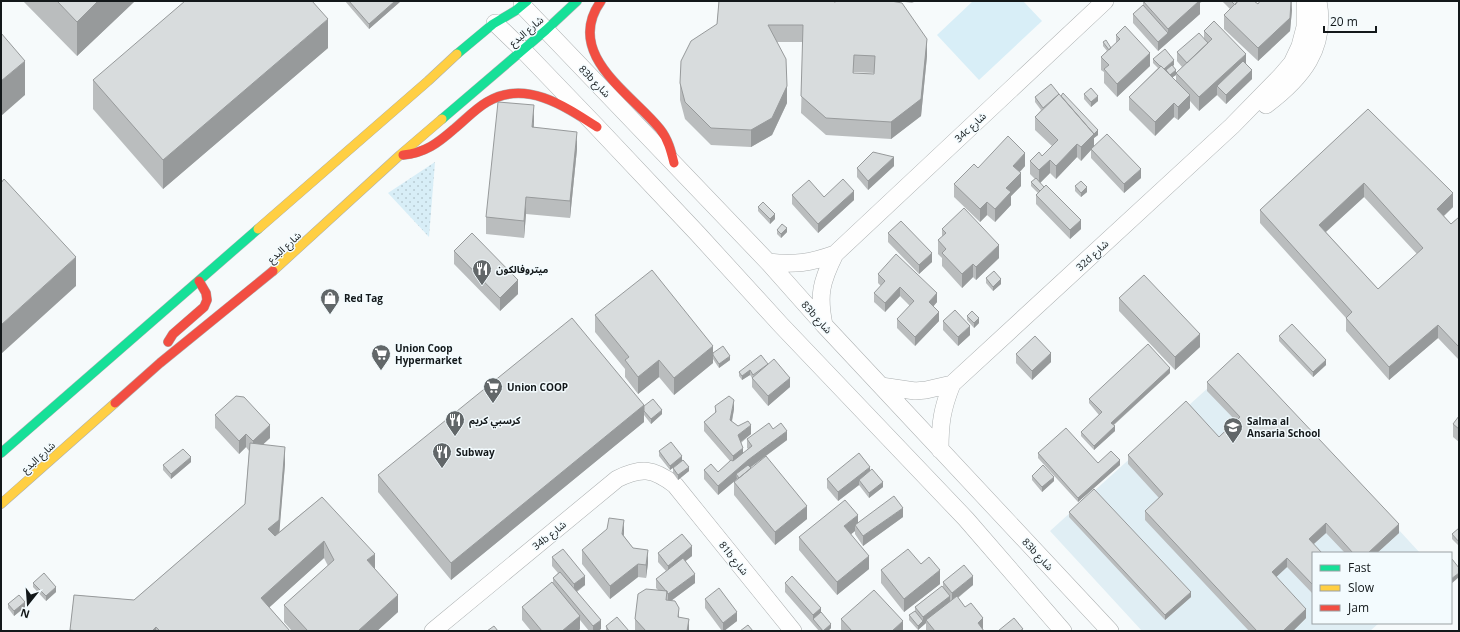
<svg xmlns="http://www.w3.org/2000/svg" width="1460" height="632" viewBox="0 0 1460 632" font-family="'Open Sans','Noto Sans Arabic',sans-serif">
<defs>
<pattern id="grass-dots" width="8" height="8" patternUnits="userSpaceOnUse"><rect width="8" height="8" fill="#d8eef7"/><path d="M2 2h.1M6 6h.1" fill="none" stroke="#b8cbd3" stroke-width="1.8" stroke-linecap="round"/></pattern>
</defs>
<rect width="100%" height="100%" fill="#f6fafb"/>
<!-- built -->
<path fill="#e0eef4" d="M1241,358L1420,553H1313V623H1379L1370,631H1142L1050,531Z"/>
<!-- grass -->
<path fill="url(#grass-dots)" d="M435,162L429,237L388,193Z"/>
<!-- green -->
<path fill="#d8eef7" d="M973,1H1023L1042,21L979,80L937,35Z"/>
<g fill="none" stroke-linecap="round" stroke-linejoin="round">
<!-- street casing -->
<g stroke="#acb0b1" stroke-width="18">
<path id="street" d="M522,5L768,262L824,325L1110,631
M495,23L522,49L597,127L697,233L781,325L966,519L1063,631
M1266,105C1302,78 1327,48 1318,1
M768,262C795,265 810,263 835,254
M824,325C818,295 821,282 835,254L1105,1
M881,386L915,391L926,390L952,384
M940,450C940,423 942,409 952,384L1232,126L1280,77L1292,63L1300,46L1305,27V1
M433,631L617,479C641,467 653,468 675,485L793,631"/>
</g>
<!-- fast casing -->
<g stroke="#acb0b1" stroke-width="10">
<path id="fast" d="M457,54L493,24L515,11L527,1
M442,119L546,30L577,1
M1,453L258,229"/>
</g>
<!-- slow casing -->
<g stroke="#acb0b1" stroke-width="10">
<path id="slow" d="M258,229L428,81L457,54
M273,271L400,155L442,119
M1,504L115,403"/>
</g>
<!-- jam casing -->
<g stroke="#acb0b1" stroke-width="10">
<path id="jam" d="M601,1C563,54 632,94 660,129C668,139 671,151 674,163
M403,155C425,153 438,143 454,129C465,120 475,109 487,102C525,79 565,106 597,127
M168,342L173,334L204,307L207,300L206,293L199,281
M115,403L160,363L273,271"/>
</g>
<!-- street -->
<use href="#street" stroke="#fefefe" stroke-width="17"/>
<!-- fast -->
<use href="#fast" stroke="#16e098" stroke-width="9"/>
<!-- slow -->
<use href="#slow" stroke="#ffcf43" stroke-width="9"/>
<!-- jam -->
<use href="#jam" stroke="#f24e42" stroke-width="9"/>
</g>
<!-- wall -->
<path fill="#babdbe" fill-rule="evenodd" d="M23,1H135L77,56Z
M345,1H401L369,29Z
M719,1H836L927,56L921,116L891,139L826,135L801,113L803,42H777L787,103L772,135L751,147L711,145L685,119L680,100V83L717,24ZM854,72L874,73V74L853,73Z
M898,1H916L912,3Z
M1143,1H1203L1200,3V14L1158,51L1133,23V14L1143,5Z
M1222,1H1254L1258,4L1292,1V10L1290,31L1258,61L1224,29V15L1230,9Z
M1204,31L1246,63L1252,79L1226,104L1217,95L1199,111L1190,101V108L1178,120L1174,117L1155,136L1129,110V97L1158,68L1153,63V59L1174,65L1172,66L1176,73L1182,67L1177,61V52L1204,39ZM1176,75V81L1172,77Z
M1116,35L1150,66L1117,97L1104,83V72L1101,70V57L1107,51L1103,46V42L1111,48L1116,43Z
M328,48L163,189L93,109V80Z
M1084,94L1098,101L1091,107L1084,99Z
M1061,96L1098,135L1094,138V146L1141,178L1124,193L1091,158V150L1081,161L1077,157L1056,179L1050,173L1040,183L1081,229L1070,239L1036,204V195L1038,193L1031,186V182L1035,179L1030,174V161L1042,156L1052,146L1035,130V117L1041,110L1035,102V97Z
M1368,109L1453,207L1444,216L1451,224L1459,217V360L1438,338L1389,380L1346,331V318L1260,223V210ZM1364,197L1417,254L1378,289L1326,232Z
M534,122V127L577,149L570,218L526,214L524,238L486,234V217Z
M894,166L868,190L857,177V168Z
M1025,166L1020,172L1021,186L1011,196V205L995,222L987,215L980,222L954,197V184L978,168Z
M1075,186L1087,192L1081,197L1075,191Z
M792,195L824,197L854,200L818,233L792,204Z
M758,207L775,219L770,224L758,211Z
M942,229L999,258L976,280L973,277L962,288L942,266V258L938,254V240L942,237Z
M777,230L787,232L781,238L777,234Z
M888,233L932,262L919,274L888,242Z
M454,251L518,294L500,311L454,264Z
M878,274L937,302L933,307L939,321L915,346L897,328V319L910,306L900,296L885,312L874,302V293L881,286L878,283Z
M986,278L1001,284L993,291L986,283Z
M1119,298L1200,347L1175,370L1119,311Z
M595,315L713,353L730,360L719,368L713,359V363L674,395L659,377L638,394L625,377V369L595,332Z
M967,316L979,323L974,328L967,320Z
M943,321L970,335L958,346L943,330Z
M1279,336L1326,365L1313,377L1279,341Z
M1016,354L1051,362L1032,380L1016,363Z
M768,364L790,387L768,406L752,387V378L750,375L742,380L739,376V372Z
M1170,373L1114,425L1115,431L1094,450L1081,436V432L1099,415L1089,403V399Z
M1207,382L1399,533L1377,553H1345L1326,533L1314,544L1313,594L1287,567L1276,577L1306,618L1293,631H1249L1145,520V511L1159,498L1128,464V455L1219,437L1236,421L1207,391Z
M644,406L662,414L651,424L644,415V422L451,580L378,492V475Z
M715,406L734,409L732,422L738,426L751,434L741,443L743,454L748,449L747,448V439L773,429L787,440L750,468L807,519L775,545L734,495V482L737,480V479L718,495L704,479V470L718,472L730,461L704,431V422L715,413Z
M215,415L270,438L263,444L285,464L279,532L322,497L375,569L398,612L377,631H292L284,622V605L328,566L324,558L269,607L290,631H70L74,595L134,600L245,504L249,451L246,447L239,454L215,428Z
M1459,416V442L1453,437V424Z
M659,451L682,461L689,471L678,480L673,473V468L679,463L670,470L659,456Z
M1038,453L1098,463L1120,465L1078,502L1038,458Z
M191,462L171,479L163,470V465Z
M870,471L883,487L869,498L859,485L838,501L827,488V479Z
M1032,476L1054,481L1042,492L1032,480Z
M1069,512L1191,597L1165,620L1069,517Z
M903,517L863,546L855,534V531L851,534L869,569L837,595L799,550V537L858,523Z
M1459,528V546L1452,539V534Z
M624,533V536L633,548L648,563L646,578L638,577L610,599L582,564V550Z
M658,553L692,556L685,561L695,583L671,601L679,617L689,631H635V619L658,590L656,588V579L666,571L658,562Z
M552,557L585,585L577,592L601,629L598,631H589L580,620V629L578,631H531L522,620V607L553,583V578L558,573L552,566Z
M921,564L940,584L904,612L881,583V570Z
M943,582L973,585L958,598L984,631H926V623L918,630L909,620V615L915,611V607L943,588Z
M33,583L56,592L46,601L33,587Z
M785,583L821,612L831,628L828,631H819L785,592Z
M705,599L737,621L724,631H722L705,608Z
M8,604L25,607L14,616L8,608Z
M841,619L903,631H841Z
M606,626L629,631H606Z"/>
<!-- shaded-wall -->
<path fill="#979a9b" d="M98,1H135L77,56V22Z
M395,1H401L369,29V24Z
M1199,1H1200V14L1158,51V42L1168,33V29Z
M1291,1L1292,10L1290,31L1258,61V48Z
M328,19V48L163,189V160Z
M927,39V56L921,116L891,139V122Z
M1150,53V66L1117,97V84Z
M1246,54V68L1217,86V95L1199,111V97Z
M1174,60V65L1167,71L1166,70V71L1163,70Z
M25,61V95L1,116V81Z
M1176,70V75L1170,79V75Z
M1252,70V79L1226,104V95Z
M787,86V103L772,135L751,147V130Z
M1190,95V108L1178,120V107Z
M1098,96V101L1091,107V102Z
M1174,103V117L1155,136V122Z
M534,105V122L532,144V127Z
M1098,130V135L1094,138V147L1091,149V150L1081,161V147L1090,137Z
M577,132V149L570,218V201Z
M1077,144V157L1056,179V166Z
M1025,153V166L1013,179V166Z
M894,157V166L868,190V181Z
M1050,160V173L1039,184V170Z
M1141,169V178L1124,193V184Z
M1021,173V186L1011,196V205L995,222V209L1006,188Z
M1364,183V197L1319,238V225Z
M1087,187V192L1081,197V193Z
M854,191V200L818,233V224Z
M1453,193V207L1437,222V209Z
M526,197V214L524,238V221Z
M987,202V215L980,222V209Z
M775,214V219L770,224V219Z
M1081,220V229L1070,239V230Z
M787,228V232L781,238V234Z
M999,245V258L976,280V267Z
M932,253V262L919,274V265Z
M76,257V286L1,354V325Z
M973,264V277L962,288V274Z
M1001,279V284L993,291V287Z
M518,280V294L500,311V298Z
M900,287V296L885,312V303Z
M937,293V302L929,311V302Z
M939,312V321L915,346V337Z
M979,318V323L974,328V323Z
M1438,325V338L1389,380V367Z
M970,326V335L958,346V337Z
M1200,334V347L1175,370V357Z
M713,346V363L674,395V378Z
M1051,353V362L1032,380V371Z
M730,356V360L719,368V364Z
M659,360V377L638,394V377Z
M1326,360V365L1313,377V372Z
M1170,368V373L1111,427V423Z
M750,370V375L742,380V376Z
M790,378V387L768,406V396Z
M734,400V409L730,430V420Z
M644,405V422L451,580V563Z
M662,410V414L651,424V419Z
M270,425V438L253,454V441Z
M751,425V434L738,444V435Z
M1115,426V431L1094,450V446Z
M787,431V440L748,469L736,474L737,479L718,495V486L748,460Z
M246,434V447L239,454V441Z
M285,447V464L279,537L268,546V529Z
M743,448V457L733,465V456Z
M682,456V461L670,470V466Z
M191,457V462L171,479V474Z
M1120,460V465L1078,502V498Z
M689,467V471L678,480V475Z
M870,467V476L859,480V485L838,501V492Z
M1054,477V481L1042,492V487Z
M883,482V487L869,498V493Z
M807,506V519L775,545V532Z
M903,508V517L863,546V536Z
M858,515V529L855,525V531L844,540V526Z
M624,520V533L622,547V534Z
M1326,523V533L1309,548V539Z
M1399,524V533L1377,553H1368Z
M324,541V558L261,615V598Z
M692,546V556L668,575V566Z
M648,550V563L646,578V565Z
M375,554V570L367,560Z
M869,556V569L837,595V582Z
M1287,558V567L1272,581V572Z
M638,564V577L610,599V586Z
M940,570V584L904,612V599Z
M1459,573V577L1451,584V579Z
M695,574V583L668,603V594Z
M585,576V585L574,593V584Z
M973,576V585L952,602V593Z
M56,587V592L46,601V596Z
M1191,592V597L1165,620V615Z
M398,595V612L377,631H358Z
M950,596V605L926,620V623L918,630V626L923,621V617Z
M25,602V607L14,616V611Z
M679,608V621L678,617Z
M821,608V617L813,619V615Z
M1306,609V618L1293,631H1283Z
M737,612V621L724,631H723V623Z
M580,616V629L578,631H562Z
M983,618V631L978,623Z
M689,619V631H687Z
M601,620V629L598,631H593V626Z
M903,621V631H892Z
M831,624V628L828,631H823Z
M156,627V631H152Z"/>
<!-- building -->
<path fill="#d8dcdd" stroke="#979a9b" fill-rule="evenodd" d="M57,1H98L77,22Z
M185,1H312L328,19L163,160L93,80Z
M349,1H395L369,24Z
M719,1H834V2L839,1H891L902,3L927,39L921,99L891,122L826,118L801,96L803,25H768L786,59L787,86L772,118L751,130L711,128L685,102L680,83L681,61L691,41L717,24ZM854,55L875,56L874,74L853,73Z
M1143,1H1199L1168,29Z
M1231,1H1238L1235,5Z
M1238,1H1254L1258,4L1260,1H1291L1290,18L1258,48L1224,15Z
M1143,5L1168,33L1158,42L1133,14Z
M1214,21L1246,54L1199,97L1176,73L1212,39L1204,31Z
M1125,26L1150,53L1117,84L1104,69L1109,65L1101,57L1120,39L1116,35Z
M1,33L25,61L1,81Z
M1199,33L1208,43L1187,63L1177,52Z
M1106,40L1111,48L1109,50L1103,42Z
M1165,49L1174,60L1164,69L1161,66H1160L1153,59Z
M1243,61L1252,70L1226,95L1217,86Z
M1172,65L1176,70L1170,75L1166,70Z
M1161,66L1190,95L1178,107L1174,103L1155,122L1129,97Z
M1051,84L1059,94L1043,108L1035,97Z
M1091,88L1098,96L1091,102L1084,94Z
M1063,93L1098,130L1094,134L1061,96Z
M1059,94L1094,134L1081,147L1077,144L1056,166L1050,160L1039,170L1030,161L1039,152L1042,156L1058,140L1035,117Z
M498,102L534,105L532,127L577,132L570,201L526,197L524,221L486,217Z
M1368,109L1453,193L1437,209L1451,224L1459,217V347L1438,325L1389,367L1346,318L1352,312L1260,210ZM1364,183L1423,248L1378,289L1319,225Z
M1107,134L1141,169L1124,184L1091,149Z
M1008,136L1025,153L1013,166L1021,173L1006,188L1011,192L995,209L987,202L980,209L954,184L974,164L978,168Z
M873,152L894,157L868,181L857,168Z
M1036,178L1044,187L1040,191L1031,182Z
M4,179L76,257L1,325V183Z
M843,179L854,191L818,224L792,195L809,180L824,197Z
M1081,181L1087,187L1081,193L1075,186Z
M1046,185L1081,220L1070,230L1036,195Z
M763,202L775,214L770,219L758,207Z
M964,208L999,245L976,267L973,264L962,274L942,253L946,249L938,240L946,233L942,229Z
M901,221L932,253L919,265L888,233Z
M782,224L787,228L781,234L777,230Z
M472,233L518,280L500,298L454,251Z
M896,254L937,293L929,302L939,312L915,337L897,319L914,301L900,287L885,303L874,293L885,281L878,274Z
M652,270L713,346L674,378L659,360L638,377L625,360L629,357L595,315Z
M994,271L1001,279L993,287L986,278Z
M1144,275L1200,334L1175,357L1119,298Z
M955,310L970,326L958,337L943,321Z
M972,311L979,318L974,323L967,316Z
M572,318L644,405L451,563L378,475Z
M1292,324L1326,360L1313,372L1279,336Z
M1035,336L1051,353L1032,371L1016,354Z
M1148,344L1170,368L1111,423L1115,426L1094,446L1081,432L1102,412L1089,399Z
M723,346L730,356L719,364L713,355V353Z
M1238,353L1399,524L1368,553H1353L1326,523L1309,539L1322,553H1313V585L1287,558L1272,572L1306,609L1283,631H1257L1145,511L1163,494L1128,455L1186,401L1219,437L1240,417L1207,382Z
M761,355L768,364L753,375L750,370L742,376L739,372Z
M774,359L790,378L768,396L752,378Z
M236,396L244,397L270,425L253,441L246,434L239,441L215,415Z
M729,396L734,400L730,420L738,426L748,421L751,425L738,435L743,448L733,456L704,422L716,412L715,406Z
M653,399L662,410L651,419L644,411V406Z
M1459,416V429L1453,424Z
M769,423L773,429L781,423L787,431L748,460L718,486L704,470L711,464L718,472L731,460L733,461L752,446L747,439Z
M1066,428L1098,463L1111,451L1120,460L1078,498L1038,453Z
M671,442L682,456L670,466L659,451Z
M250,443L285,447L279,520L268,529L275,536L322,497L375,554L367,560L398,595L358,631H308L284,605L334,560L324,541L261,598L290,631H160L156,627L152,631H77L70,630L74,595L134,600L245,504Z
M183,449L191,457L171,474L163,465Z
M859,453L870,467L838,492L827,479Z
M766,456L807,506L775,532L734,482Z
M683,460L689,467L678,475L673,468Z
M748,465L751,468L739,478L736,474Z
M1043,465L1054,477L1042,487L1032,476Z
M872,469L883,482L869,493L859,480Z
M1094,489L1191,592L1165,615L1069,512Z
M894,496L903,508L863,536L855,525Z
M845,500L858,515L844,526L869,556L837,582L799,537Z
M609,518L624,520L622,534L633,548L648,550L646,565L638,564L610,586L582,550L607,529Z
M1459,528V542L1452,534Z
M682,534L692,546L668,566L658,553Z
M563,549L585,576L574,584L552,557Z
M908,549L921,564L929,557L940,570L904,599L881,570Z
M683,558L695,574L668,594L667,592V591H666L656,579Z
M1452,559L1459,568V573L1451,579V560Z
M964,565L973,576L952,593L943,582Z
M560,572L601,620L593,626L553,578Z
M44,573L56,587L46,596L33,583Z
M792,576L821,608L813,615L785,583Z
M552,582L580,616L562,631H542L522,607Z
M942,586L950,596L923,617L915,607Z
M719,588L737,612L723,623L705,599Z
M646,589L667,591L666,600L675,601L679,608L678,617L689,619L687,631H646L635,619L638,594Z
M874,590L903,621L892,631H852L841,619Z
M19,595L25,602L14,611L8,604Z
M957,596L965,607L971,603L983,618L978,623L984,631H935L926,620Z
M915,611L923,621L918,626L909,615Z
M821,612L831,624L823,631L813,619Z
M617,617L629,631H609L606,626Z
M1014,618L1023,629L1020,631H998Z
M748,625L753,631H740Z
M494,626L498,631H487Z"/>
<!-- icons -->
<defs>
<g id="restaurant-pin" transform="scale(1)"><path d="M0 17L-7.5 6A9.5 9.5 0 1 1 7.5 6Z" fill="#626769" stroke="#f3fbfe"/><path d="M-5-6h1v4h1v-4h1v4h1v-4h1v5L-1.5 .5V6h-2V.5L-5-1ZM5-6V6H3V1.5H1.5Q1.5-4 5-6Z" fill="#fff"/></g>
<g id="shop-pin" transform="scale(1)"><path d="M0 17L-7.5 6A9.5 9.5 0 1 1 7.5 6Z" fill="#626769" stroke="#f3fbfe"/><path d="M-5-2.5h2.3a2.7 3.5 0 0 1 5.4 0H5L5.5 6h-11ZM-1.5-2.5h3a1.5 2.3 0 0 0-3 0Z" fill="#fff"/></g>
<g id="supermarket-pin" transform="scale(1)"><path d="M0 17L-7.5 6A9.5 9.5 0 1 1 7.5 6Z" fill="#626769" stroke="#f3fbfe"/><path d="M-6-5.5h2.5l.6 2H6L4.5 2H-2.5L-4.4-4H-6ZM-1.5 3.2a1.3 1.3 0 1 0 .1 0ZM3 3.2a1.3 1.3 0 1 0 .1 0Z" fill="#fff"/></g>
<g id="school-pin" transform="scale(1)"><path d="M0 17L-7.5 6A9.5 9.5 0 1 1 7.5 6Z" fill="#626769" stroke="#f3fbfe"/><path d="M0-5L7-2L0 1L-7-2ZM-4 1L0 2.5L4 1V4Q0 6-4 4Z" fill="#fff"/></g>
</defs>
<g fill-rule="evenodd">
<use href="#restaurant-pin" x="482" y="269"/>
<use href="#shop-pin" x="330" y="298"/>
<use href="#supermarket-pin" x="381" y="354"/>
<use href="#supermarket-pin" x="493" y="387"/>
<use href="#restaurant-pin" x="455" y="420"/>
<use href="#school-pin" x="1233" y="427"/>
<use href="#restaurant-pin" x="442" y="452"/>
</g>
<g text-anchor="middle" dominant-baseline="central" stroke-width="3" stroke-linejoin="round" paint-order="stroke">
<!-- street labels -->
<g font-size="10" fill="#13181a" stroke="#f3fbfe">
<text transform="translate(526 31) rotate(-40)">شارع البدع</text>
<text transform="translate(595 81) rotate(46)">83b شارع</text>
<text transform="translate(970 127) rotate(-43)">34c شارع</text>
<text transform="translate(284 247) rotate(-42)">شارع البدع</text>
<text transform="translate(1092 255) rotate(-43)">32d شارع</text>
<text transform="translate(817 317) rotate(48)">83b شارع</text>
<text transform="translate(38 457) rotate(-42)">شارع البدع</text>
<text transform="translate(549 535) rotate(-39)">34b شارع</text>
<text transform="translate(1038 554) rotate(47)">83b شارع</text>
<text transform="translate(734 558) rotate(51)">81b شارع</text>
</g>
<!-- poi labels -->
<g font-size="10" font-weight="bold" fill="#13181a" stroke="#f3fbfe" text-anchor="start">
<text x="496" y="269">ميتروفالكون</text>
<text x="344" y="298">Red Tag</text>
<text x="395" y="348">Union Coop<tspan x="395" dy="12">Hypermarket</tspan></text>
<text x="507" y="387">Union COOP</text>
<text x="469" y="420">كرسبي كريم</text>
<text x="1247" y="421">Salma al<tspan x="1247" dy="12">Ansaria School</tspan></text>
<text x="456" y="452">Subway</text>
</g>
</g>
<!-- border -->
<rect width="1460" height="632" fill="none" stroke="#13181a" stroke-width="4"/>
<!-- legend -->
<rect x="1312" y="552" width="140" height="72" fill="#f3fbfe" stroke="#99a0a3"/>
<rect x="1320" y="565" width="20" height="6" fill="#16e098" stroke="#99a0a3"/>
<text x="1348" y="572" font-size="12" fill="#13181a">Fast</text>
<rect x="1320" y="585" width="20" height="6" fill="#ffcf43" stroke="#99a0a3"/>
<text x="1348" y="592" font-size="12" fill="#13181a">Slow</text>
<rect x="1320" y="605" width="20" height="6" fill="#f24e42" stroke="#99a0a3"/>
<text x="1348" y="612" font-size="12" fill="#13181a">Jam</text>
<!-- north arrow -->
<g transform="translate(28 604) rotate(197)" stroke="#f3fbfe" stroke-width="3" paint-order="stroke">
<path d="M0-3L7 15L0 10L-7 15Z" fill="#13181a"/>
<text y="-6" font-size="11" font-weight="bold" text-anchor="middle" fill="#13181a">N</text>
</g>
<!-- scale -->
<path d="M1324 26v6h52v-6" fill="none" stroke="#13181a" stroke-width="2"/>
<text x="1330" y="26" font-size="12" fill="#13181a" stroke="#f3fbfe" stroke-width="3" paint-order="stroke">20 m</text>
</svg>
